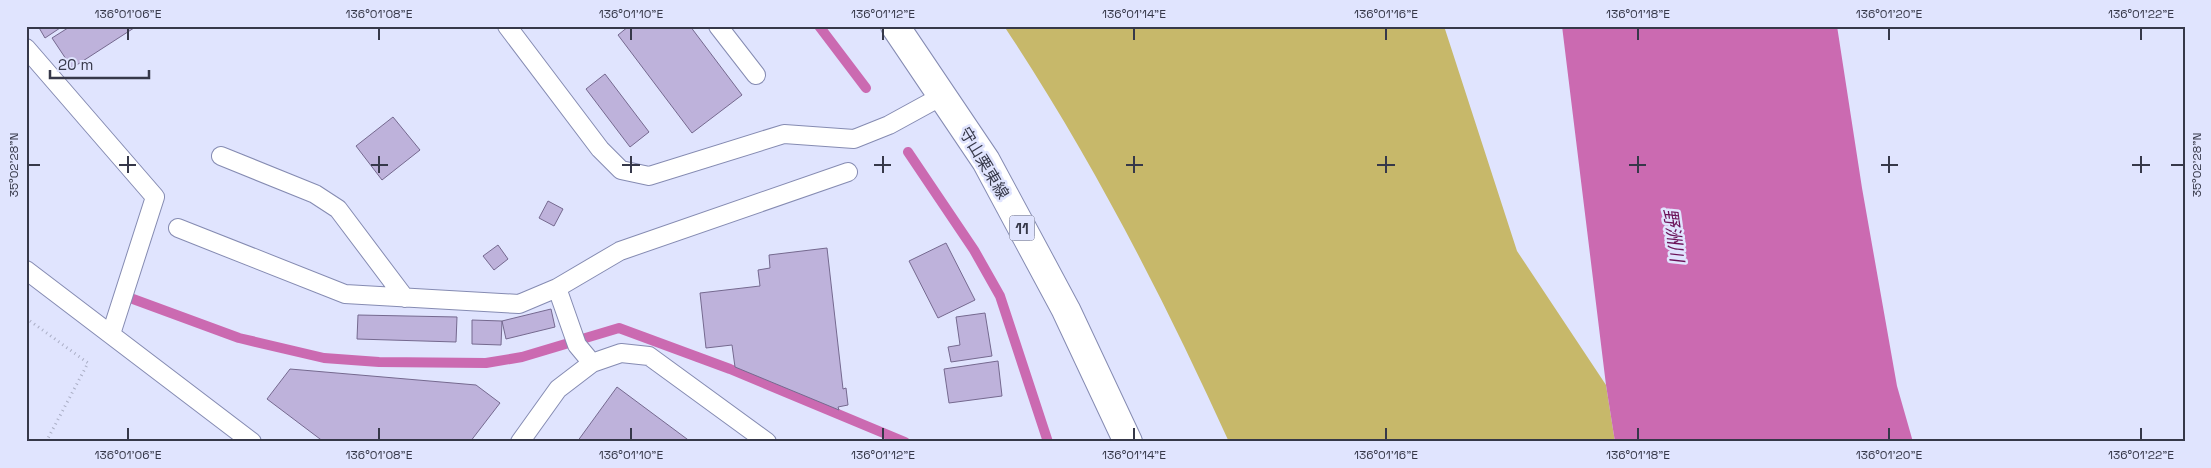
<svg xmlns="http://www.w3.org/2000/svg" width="2211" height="468" viewBox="0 0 2211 468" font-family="'Space Grotesk','Noto Sans JP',sans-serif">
<rect width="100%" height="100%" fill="#e0e4fe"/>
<!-- green -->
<path fill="#c7b86a" d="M1004,26H1444L1517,251L1606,385L1615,442H1229C1164,299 1091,157 1004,26Z"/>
<!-- water -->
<path fill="#cb6ab1" d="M1562,26H1837L1862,188L1897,386L1913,442H1615L1606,385Z"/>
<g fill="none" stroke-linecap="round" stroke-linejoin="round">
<!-- stream -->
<path stroke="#cb6ab1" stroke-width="10" d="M819,26L866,88
M908,152L974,250L1000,296L1048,442
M133,299L239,338L324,358L379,362L486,363L522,357L619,328L730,369L905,442"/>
</g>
<!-- building -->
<path fill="#beb2db" stroke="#75698f" d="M38,26H63L45,38Z
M71,26H137L72,68L52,38Z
M629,26H690L742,95L692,133L618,35Z
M605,74L649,132L630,147L586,89Z
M393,117L420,150L382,180L356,146Z
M548,201L563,209L554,226L539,218Z
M946,243L975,300L938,318L909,261Z
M498,245L508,259L494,270L483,256Z
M827,248L843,389L846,388L848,405L838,407L839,410L735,367L732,345L706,348L700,293L760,286L758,270L770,268L769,255Z
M551,309L555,327L506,339L502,321Z
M985,313L992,356L951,362L948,347L960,345L956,317Z
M358,315L457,317L456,342L357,339Z
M472,320L502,321L501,345L472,344Z
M998,361L1002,396L949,403L944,369Z
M290,369L476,385L500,403L470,442H324L267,399Z
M617,387L691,442H577Z"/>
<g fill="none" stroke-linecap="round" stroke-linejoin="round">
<!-- lane casing -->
<g stroke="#858bb2" stroke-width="20">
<path id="lane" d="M507,26L600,149L621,170L649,176L784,134L854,139L889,125L942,96
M718,26L756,75
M26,48L155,197L111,334
M221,156L315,194L338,209L405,298
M178,228L345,294L519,304L557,288
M26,270L252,442
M592,363L577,345L557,288L620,251L848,172
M520,442L558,389L592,363L621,353L649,356L767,442"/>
</g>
<!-- primary casing -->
<g stroke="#858bb2" stroke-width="30">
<path id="primary" d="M895,26L986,161L1066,310L1128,442"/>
</g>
<!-- path -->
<path stroke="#aaaec5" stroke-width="3" stroke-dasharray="1 4" stroke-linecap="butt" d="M26,318L88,363L46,442"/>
<!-- lane -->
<use href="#lane" stroke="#fff" stroke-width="18"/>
<!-- primary -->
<use href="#primary" stroke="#fff" stroke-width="28"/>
</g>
<!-- ticks -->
<path fill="none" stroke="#363849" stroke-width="2" d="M128,28V40M379,28V40M631,28V40M883,28V40M1134,28V40M1386,28V40M1638,28V40M1889,28V40M2141,28V40M128,156V173M379,156V173M631,156V173M883,156V173M1134,156V173M1386,156V173M1638,156V173M1889,156V173M2141,156V173M28,165H40M119,165H136M371,165H388M622,165H640M874,165H891M1126,165H1143M1377,165H1395M1629,165H1646M1881,165H1898M2132,165H2150M2171,165H2184M128,428V440M379,428V440M631,428V440M883,428V440M1134,428V440M1386,428V440M1638,428V440M1889,428V440M2141,428V440"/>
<g text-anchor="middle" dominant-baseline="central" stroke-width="5" stroke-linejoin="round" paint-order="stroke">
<!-- shield labels -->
<rect fill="#e0e4fe" stroke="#696c7f" stroke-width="1" x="1009.5" y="215.5" width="25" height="25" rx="4"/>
<g font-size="15" font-weight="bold" fill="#363849">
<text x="1022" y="228">11</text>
</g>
<!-- street labels -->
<g font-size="16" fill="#363849" stroke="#e0e4fe">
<text transform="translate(984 163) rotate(59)">守山栗東線</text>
</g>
<!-- water labels -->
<g font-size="18" font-style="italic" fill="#6b1258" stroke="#e0e4fe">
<text transform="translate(1674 235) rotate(82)">野洲川</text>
</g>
</g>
<!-- border -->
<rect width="2211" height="468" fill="none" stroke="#e0e4fe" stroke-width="55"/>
<!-- scale -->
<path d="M50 70v8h99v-8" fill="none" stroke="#363849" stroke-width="2.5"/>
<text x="58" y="70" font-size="15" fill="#363849" stroke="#e0e4fe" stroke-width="4" paint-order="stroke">20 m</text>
<rect x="28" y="28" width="2156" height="412" fill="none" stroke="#363849" stroke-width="2"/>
<g font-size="12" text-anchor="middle" fill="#363849">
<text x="128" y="18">136°01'06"E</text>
<text x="379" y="18">136°01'08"E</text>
<text x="631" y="18">136°01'10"E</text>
<text x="883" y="18">136°01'12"E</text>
<text x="1134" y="18">136°01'14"E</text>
<text x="1386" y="18">136°01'16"E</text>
<text x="1638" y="18">136°01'18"E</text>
<text x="1889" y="18">136°01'20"E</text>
<text x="2141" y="18">136°01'22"E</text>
<text transform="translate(14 165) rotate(-90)" y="4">35°02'28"N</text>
<text transform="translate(2197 165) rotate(-90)" y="4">35°02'28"N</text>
<text x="128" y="459">136°01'06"E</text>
<text x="379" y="459">136°01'08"E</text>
<text x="631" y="459">136°01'10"E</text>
<text x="883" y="459">136°01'12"E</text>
<text x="1134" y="459">136°01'14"E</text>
<text x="1386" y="459">136°01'16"E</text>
<text x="1638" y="459">136°01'18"E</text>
<text x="1889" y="459">136°01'20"E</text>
<text x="2141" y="459">136°01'22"E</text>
</g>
</svg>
